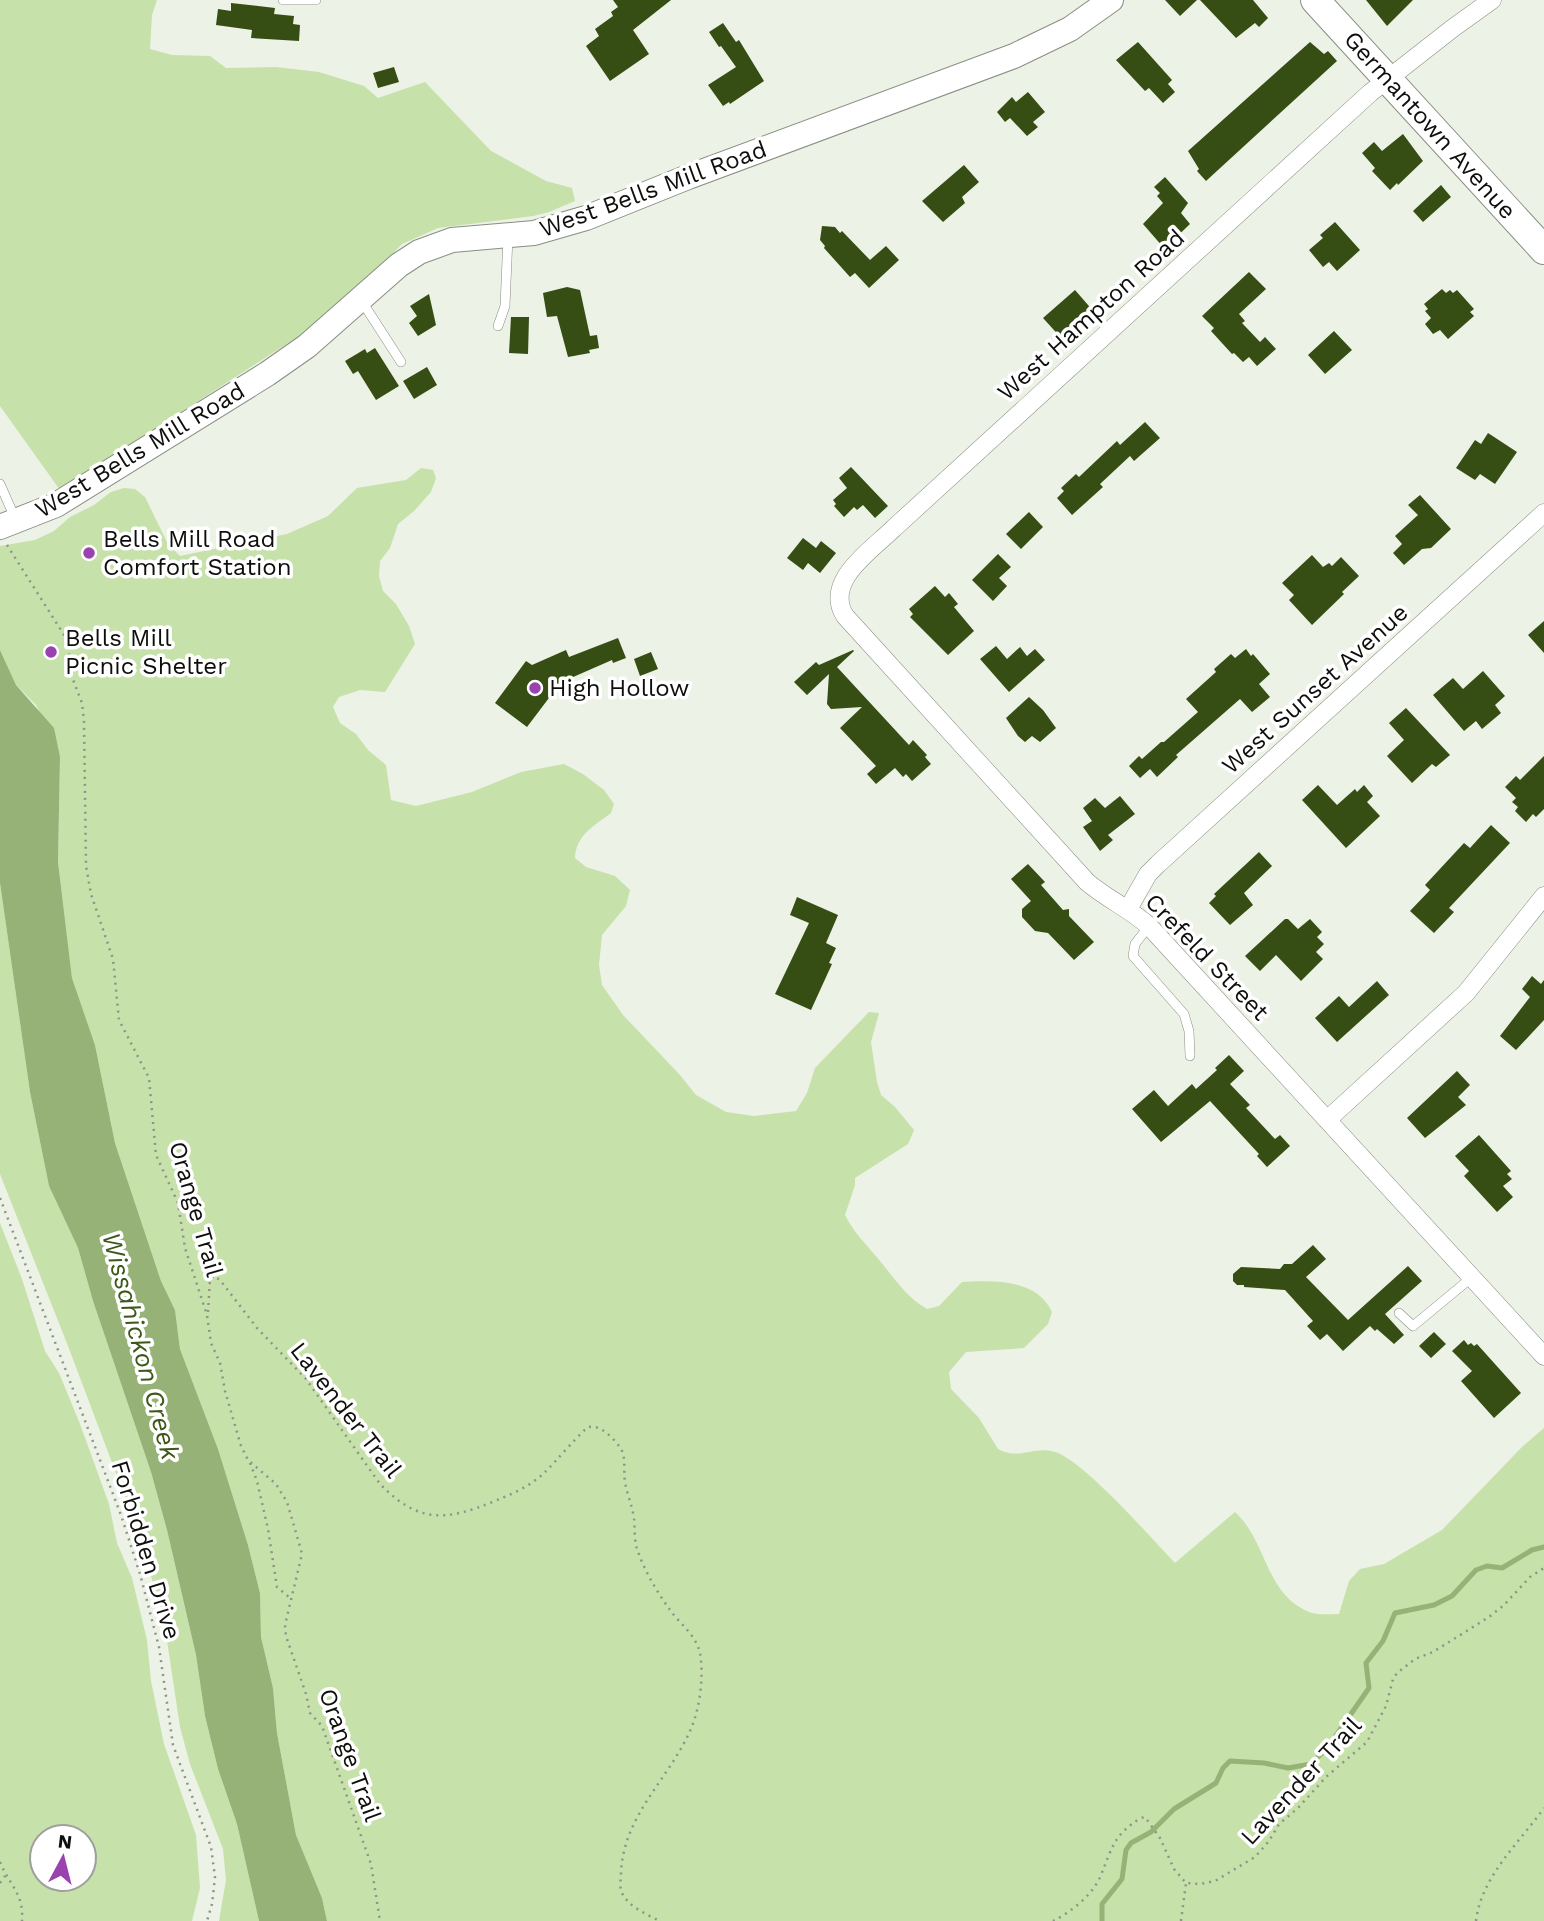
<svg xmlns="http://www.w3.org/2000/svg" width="1544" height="1921" viewBox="0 0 1544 1921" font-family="'Work Sans',sans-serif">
<rect width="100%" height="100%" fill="#ecf2e6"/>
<!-- green -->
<path fill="#c6e1a9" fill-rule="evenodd" d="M0,0H157L152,15L150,49L172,55L210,56L226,68L276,67L319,72L364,86L378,98L425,82L491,151L546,181L572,188L575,201L549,212L533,216L438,228L402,244L355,292L310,329L60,490L0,406Z
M421,468L433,470L436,478L431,492L414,511L398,524L390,548L380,561L379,576L383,591L396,604L409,626L415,644L385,692L360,690L339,697L333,707L340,723L356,734L368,750L386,765L391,800L416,806L472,792L521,772L564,764L583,774L604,790L614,804L611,813C594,826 576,835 575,858L586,867L615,876L630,890L626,906L602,935L599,965L602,985L623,1015L680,1075L696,1095L726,1112L754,1116L796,1111L807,1093L815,1068L869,1012L879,1013L871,1042L877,1082L881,1095L895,1107L914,1130L908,1144L855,1178V1185L845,1215C855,1234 861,1238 874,1254C892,1274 903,1295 927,1309L939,1306L962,1282C993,1280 1037,1279 1052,1312L1048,1324L1024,1348L966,1352L949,1372L951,1389L979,1418L998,1449C1019,1461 1033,1445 1055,1452C1083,1460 1152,1539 1175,1563L1235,1512C1268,1542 1265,1597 1312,1613C1320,1615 1331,1614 1339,1614L1349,1581L1360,1569L1384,1564L1442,1530L1522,1447L1544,1428V1921H327L322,1898L296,1835L277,1733L273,1688L261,1637L260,1593L248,1545L218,1449L180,1349L175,1310L161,1281L115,1143L95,1045L72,978L58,862L60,757L36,705L16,685L0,650V546L35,540L54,531L70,517L94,505L111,492L124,488L135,489L145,497L168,544L180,556L287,534L328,516L357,488L406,480Z
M0,883L30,1092L49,1186L78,1248L93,1301L151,1472L167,1530L196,1655L205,1716L218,1769L237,1824L259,1921H219L226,1880L223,1849L190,1764L180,1727L163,1614L131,1513L68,1346L0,1174Z
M0,1223L22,1279L45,1351L59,1373L80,1424L109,1504L117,1543L132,1578L147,1640L151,1681L164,1744L196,1835L200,1888L192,1921H0ZM42,1837H84V1879H42Z"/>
<!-- water -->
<path fill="#96b276" d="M0,650L16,685L54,728L60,757L58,862L72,978L95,1045L115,1143L161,1281L175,1310L180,1349L218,1449L248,1545L260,1593L261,1637L273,1688L277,1733L296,1835L322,1898L327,1921H259L237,1824L218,1769L205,1716L196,1655L167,1530L151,1472L93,1301L78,1248L49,1186L30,1092L0,883Z"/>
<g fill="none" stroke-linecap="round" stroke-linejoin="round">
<!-- stream -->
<path stroke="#96b276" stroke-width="5" d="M1102,1921V1904L1122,1879L1126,1850L1131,1843L1151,1832L1174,1809L1216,1783L1223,1768L1230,1761L1264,1763L1288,1768L1311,1764L1328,1747L1369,1688L1366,1663L1383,1641L1395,1613L1434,1605L1452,1596L1476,1570L1487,1566L1502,1568L1532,1550L1544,1547"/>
</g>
<!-- building -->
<path fill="#364d13" d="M613,0H671L633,30L649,54L610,81L586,46L599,36L595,29L613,16L611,12L618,7Z
M1165,0H1197L1180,16Z
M1200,0H1253L1268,18L1259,27L1255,23L1236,38Z
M1366,0H1413L1387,26Z
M231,3L275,8L274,14L294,16L293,24L300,25L299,41L251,38L252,30L216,25L218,9L231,11Z
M723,23L736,42L739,40L764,81L730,104L729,102L723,106L708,85L736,67L721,46L719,47L709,32Z
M1138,42L1172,80L1168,84L1175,92L1163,103L1149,88L1145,91L1116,60Z
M1310,42L1324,54L1328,51L1337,61L1206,181L1197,171L1199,169L1188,151Z
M394,67L399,82L378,88L373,73Z
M1028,92L1045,112L1033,122L1038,127L1027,136L1010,118L1005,122L997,112L1012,97L1016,102Z
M1403,134L1423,161L1398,185L1397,183L1390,190L1372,171L1375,168L1362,153L1374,142L1382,151Z
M964,165L979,182L962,197L965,203L943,222L922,201Z
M1165,177L1188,203L1181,213L1190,224L1166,247H1163L1143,224L1163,203L1157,196L1160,193L1154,187Z
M1441,185L1451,197L1423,222L1413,211Z
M1335,222L1360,250L1337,271L1329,262L1323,267L1309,250L1323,238L1320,235Z
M822,226L835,227L840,233L842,231L870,260L886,246L899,260L869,288L855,273L850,277L824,248L825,246L820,240Z
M1249,272L1266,289L1239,314L1245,321L1242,323L1260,342L1265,337L1276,349L1257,366L1249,357L1243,362L1234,353L1232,354L1211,331L1214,328L1202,316Z
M567,287L580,290L590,336L597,335L599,348L589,350L590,353L568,357L557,316L547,317L543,293Z
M1442,289L1446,293L1450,290L1453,293L1457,290L1474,309L1470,312L1474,316L1448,339L1440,330L1433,334L1425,324L1431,318L1425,311L1428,309L1424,304Z
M1075,290L1095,313L1063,340L1043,318Z
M429,294L436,325L418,336L409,323L417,316L410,306Z
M511,317H529L528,354L509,353Z
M1334,331L1352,350L1325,374L1308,355Z
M375,348L399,386L376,400L358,371L353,374L345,361L365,349L367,353Z
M427,367L437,385L414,399L403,381Z
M1145,422L1160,438L1134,461L1130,456L1100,484L1103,487L1072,515L1057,498L1064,491L1061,488L1076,474L1079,477L1117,441L1120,445Z
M1488,433L1517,452L1495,484L1480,474L1475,480L1456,468L1475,440L1481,444Z
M851,467L888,506L875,518L863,505L857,510L854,507L844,517L834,506L836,504L833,500L847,488L839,478Z
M1420,495L1451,529L1431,548L1422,549L1404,565L1393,553L1402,544L1395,536L1418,515L1408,505Z
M1029,512L1043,527L1021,549L1006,534Z
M803,538L816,548L821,541L836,553L820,573L808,563L803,570L787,558Z
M998,554L1011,567L999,578L1007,586L993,601L972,580Z
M1312,555L1323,567L1329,563L1332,566L1341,557L1359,576L1342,592L1344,594L1312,625L1289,600L1294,595L1282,583Z
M935,586L945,597L949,593L958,604L954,607L974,631L948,655L910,617L913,614L909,609Z
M1544,621V653L1528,635Z
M618,638L626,658L613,663L612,660L564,681L563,691L555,690L527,727L495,703L526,661L532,665L566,650L569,657Z
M996,646L1007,659L1020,647L1027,656L1035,649L1045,660L1009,692L980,659Z
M1246,649L1251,656L1253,654L1270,674L1259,684L1270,697L1252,712L1240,699L1176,755L1178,757L1157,777L1150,769L1140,778L1129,766L1139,756L1142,759L1161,742H1164L1198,712L1186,699L1216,672L1214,669L1231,654L1235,658Z
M853,650L854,651L837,667L909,745L913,740L927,755L925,757L931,764L912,781L906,774L903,777L895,768L876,784L867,774L876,766L840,728L862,707L831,709L827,704L829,674L807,695L794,682L816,662L819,665Z
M651,652L658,669L640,676L634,659Z
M1483,671L1505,696L1495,705L1501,713L1482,729L1476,721L1464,731L1433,695L1453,678L1463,689Z
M1029,697L1043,710L1056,728L1040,742L1032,736L1025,742L1018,736L1006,718Z
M1406,708L1450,755L1436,767L1432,764L1412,783L1387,756L1404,740L1389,723Z
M1544,756V809L1536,817L1533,814L1526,822L1515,811L1518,807L1512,802L1516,798L1505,787L1516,776L1520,780Z
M1318,785L1337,805L1355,789L1357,792L1364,785L1373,796L1367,802L1380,816L1346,848L1302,800Z
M1120,796L1135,814L1108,835L1113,840L1100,851L1083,827L1092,821L1083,808L1095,798L1105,808Z
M1491,825L1510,843L1449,908L1454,912L1434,933L1410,911L1430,890L1425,885L1464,843L1470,848Z
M1259,852L1272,866L1244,893L1253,905L1230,925L1209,903L1216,896L1214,894Z
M1028,864L1045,882L1041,885L1063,910L1069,909V916L1094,942L1074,960L1048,933L1035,931L1022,917V909L1031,901L1011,879Z
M797,897L838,915L826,943L836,948L829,963L832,964L811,1010L775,994L809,923L790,915Z
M1285,919H1288L1298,929L1310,919L1322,932L1317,937L1324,944L1316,952L1323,959L1301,981L1276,955L1260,971L1245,956Z
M1532,976L1541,984L1544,980V1020L1516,1050L1500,1036L1530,997L1522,989Z
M1377,981L1389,995L1337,1042L1315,1018L1339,996L1349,1007Z
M1229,1055L1244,1071L1230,1084L1250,1105L1246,1108L1275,1139L1280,1135L1290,1146L1267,1167L1257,1156L1259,1154L1210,1101L1161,1142L1132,1109L1154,1090L1168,1106L1192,1084L1196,1089L1217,1070L1215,1068Z
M1457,1071L1470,1085L1458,1097L1466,1105L1425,1138L1407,1118Z
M1479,1135L1511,1171L1507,1174L1512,1179L1503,1186L1513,1197L1497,1212L1464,1176L1469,1171L1455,1156Z
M1313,1245L1326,1259L1306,1277L1348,1320L1408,1266L1422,1281L1385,1314L1404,1335L1394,1344L1377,1329L1375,1331L1370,1326L1343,1351L1327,1334L1320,1340L1307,1326L1313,1321L1285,1290L1244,1287V1285H1237L1233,1281V1274L1241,1267L1280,1269L1284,1264H1292Z
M1434,1332L1446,1344L1431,1358L1419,1346Z
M1464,1340L1468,1345L1471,1343L1474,1346L1477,1344L1521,1393L1494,1418L1461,1381L1472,1371L1452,1351Z"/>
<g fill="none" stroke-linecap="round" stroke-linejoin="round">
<!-- lane casing -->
<g stroke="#898e83" stroke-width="10">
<path id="lane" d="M283,0H316
M361,300L401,362
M498,326L505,306L508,237
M0,484L15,518
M1149,926L1135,944L1133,956L1184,1014L1189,1031L1190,1056
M1399,1313L1413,1326L1471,1278"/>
</g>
<!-- street casing -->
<g stroke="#898e83" stroke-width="19">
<path id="street" d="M1492,0L1453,28L1370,93L894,528C872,550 823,581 845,616L1087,882C1107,899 1130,909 1149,926L1544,1356
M1128,909L1148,874L1158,864L1544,513
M1327,1120L1466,993L1544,896"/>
</g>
<!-- secondary casing -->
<g stroke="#898e83" stroke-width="26">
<path id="secondary" d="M0,527L56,505L267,374L307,346L399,265L419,252L452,240L534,233L586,218L688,177L1014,56L1070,29L1111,0"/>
</g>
<!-- primary casing -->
<g stroke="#898e83" stroke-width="30">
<path id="primary" d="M1315,0L1544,250"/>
</g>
<!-- path -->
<path stroke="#8f938a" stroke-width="2.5" stroke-dasharray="2 5" stroke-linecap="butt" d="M7,545L66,638L69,647V669L82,703L84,721L86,866L91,894L113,959L119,1020L149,1078L156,1155L178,1203L185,1248L207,1315L211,1343L220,1363L225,1391L241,1446L248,1460L276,1484L287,1502L299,1543L302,1554L285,1625L286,1636L306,1694L310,1713L322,1726L371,1864L380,1921
M0,1198L121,1515L140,1574L159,1647L173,1745L211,1847L215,1877L212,1904L207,1921
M208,1312L210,1279L214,1276L220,1280L257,1328L306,1379L380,1484C419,1524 446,1521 495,1501C512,1494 531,1486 545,1472C553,1465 583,1429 589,1427C601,1425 612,1437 619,1446C627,1456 623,1469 625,1482C627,1494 632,1505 634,1518C635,1528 634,1539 637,1549C644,1570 657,1592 670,1610C680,1624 696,1635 700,1653C704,1677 700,1709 690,1731C668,1780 624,1815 621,1872C621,1879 619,1886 622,1893C629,1907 646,1914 660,1921
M250,1463L257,1481L268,1529L277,1587L289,1597
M0,1862C9,1885 24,1893 22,1921
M0,1883L5,1876
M1053,1921C1071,1912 1093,1895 1101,1875C1112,1848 1114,1834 1141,1818L1145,1817L1160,1838L1174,1869L1186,1883L1200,1884L1215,1881L1255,1857L1269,1841L1279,1824L1298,1808L1326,1777L1367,1742L1386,1706L1393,1679L1397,1673L1415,1659L1433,1652L1489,1617L1504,1605L1530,1577L1544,1568
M1181,1921L1186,1883
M1476,1921C1481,1877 1519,1843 1544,1808"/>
<!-- lane -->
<use href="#lane" stroke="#fff" stroke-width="9"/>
<!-- street -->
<use href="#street" stroke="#fff" stroke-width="18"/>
<!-- secondary -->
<use href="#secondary" stroke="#fff" stroke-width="24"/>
<!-- primary -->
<use href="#primary" stroke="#fff" stroke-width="28"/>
</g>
<!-- markers -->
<g fill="#9a43b0" stroke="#fff" stroke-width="2.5">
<circle cx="89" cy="553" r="7"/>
<circle cx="51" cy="652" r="7"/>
<circle cx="535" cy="688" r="7"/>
</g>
<g text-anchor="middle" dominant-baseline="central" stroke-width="7" stroke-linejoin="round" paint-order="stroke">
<!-- street labels -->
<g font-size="24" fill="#0e0f0c" stroke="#fff">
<text transform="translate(1430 125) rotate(48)">Germantown Avenue</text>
<text transform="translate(653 189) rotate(-20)">West Bells Mill Road</text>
<text transform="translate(1091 315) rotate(-42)">West Hampton Road</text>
<text transform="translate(140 450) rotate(-31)">West Bells Mill Road</text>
<text transform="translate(1315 689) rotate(-42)">West Sunset Avenue</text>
<text transform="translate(1207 957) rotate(46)">Crefeld Street</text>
<text transform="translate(196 1209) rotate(74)">Orange Trail</text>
<text transform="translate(346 1410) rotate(52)">Lavender Trail</text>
<text transform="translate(146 1550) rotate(73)">Forbidden Drive</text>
<text transform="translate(350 1755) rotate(70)">Orange Trail</text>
<text transform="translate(1301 1781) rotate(-47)">Lavender Trail</text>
</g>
<!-- poi labels -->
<g font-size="24" fill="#0e0f0c" stroke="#fff" text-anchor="start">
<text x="103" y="539">Bells Mill Road<tspan x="103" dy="28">Comfort Station</tspan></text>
<text x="65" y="638">Bells Mill<tspan x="65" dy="28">Picnic Shelter</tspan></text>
<text x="549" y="688">High Hollow</text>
</g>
<!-- water labels -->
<g font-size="26" font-style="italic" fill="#3e5819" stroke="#fff">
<text transform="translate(141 1346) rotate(75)">Wissahickon Creek</text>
</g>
</g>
<!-- north arrow -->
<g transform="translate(63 1858) rotate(7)"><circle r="33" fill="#ffffff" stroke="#9f9f9e" stroke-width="2"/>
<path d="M0-5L12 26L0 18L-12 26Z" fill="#9a43b0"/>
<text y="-10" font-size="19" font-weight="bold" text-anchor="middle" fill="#0e0f0c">N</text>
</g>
</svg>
